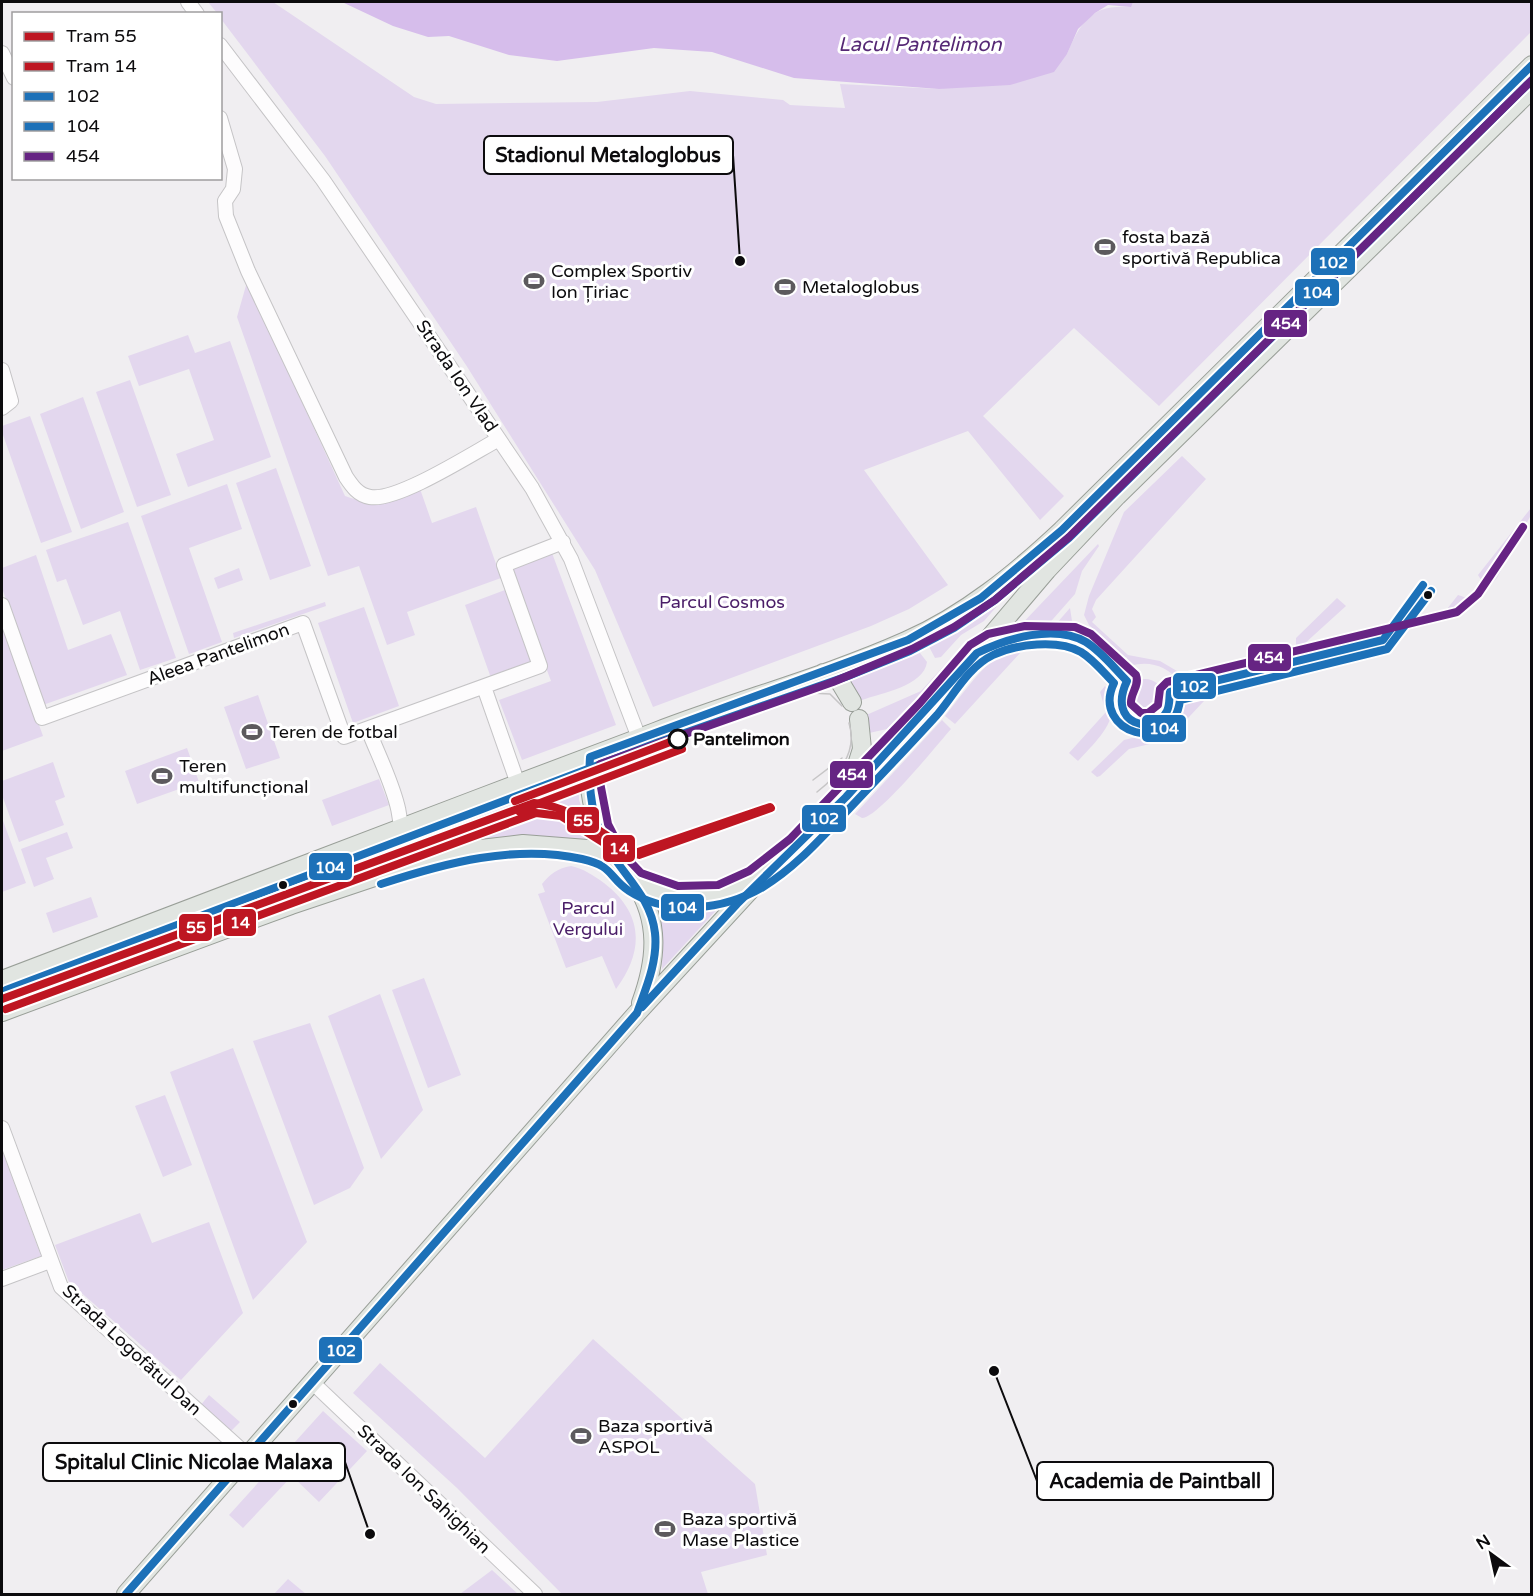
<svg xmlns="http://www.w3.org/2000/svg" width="1533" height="1596" viewBox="0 0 1533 1596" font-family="'Varela Round',sans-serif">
<rect width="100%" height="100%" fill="#f0eef1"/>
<!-- green -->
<path fill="#e3d7ee" d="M208,2H273L414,97L436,104L597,102L690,91L783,100L790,105L845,108L840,84L939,89L1067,54C1081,21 1092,4 1130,7L1133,2H1531L1532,31L1159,406L1074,328L983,416L1064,496L1040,520L968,431L864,470L948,585L909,609L871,626L653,707L595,570L466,365L325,156L221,19L220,14L217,13Z
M247,282L345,496C372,507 393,496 419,486L432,523L476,507L501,578L407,612L415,635L387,645L359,566L328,576L237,317Z
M188,335L195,353L230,341L271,457L188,487L176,454L214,440L189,369L139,386L128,356Z
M130,380L171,495L137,507L96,392Z
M83,397L124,512L81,529L40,414Z
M30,416L72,532L41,543L2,432V426Z
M1182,456L1206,479L1096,600L1092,609L1096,617L1092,622L1128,655L1160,661L1182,674L1229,662L1231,668L1179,681C1167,666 1149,660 1130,666L1126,662L1127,657L1125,659L1089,625L1084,615L1089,596L1124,512Z
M276,468L311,566L270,580L236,483Z
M227,484L242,529L189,548L222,642L189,654L141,516Z
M1531,508V515L1497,578L1491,584L1483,583L1478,575Z
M128,522L176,658L140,670L120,611L83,625L66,579L57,582L46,550Z
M1098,544L1099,546L1082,571L1075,594L1046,627H1028L1015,631Z
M552,553L616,725L522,760L499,700L551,681L509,569Z
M36,555L68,650L111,634L127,675L43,705L2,588V568Z
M239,568L243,580L218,589L214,578Z
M1027,572L984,621L961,635L941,657L935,658L926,641Z
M505,590L532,663L491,678L465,605Z
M1458,595L1467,598L1466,609L1440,618Z
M1337,598L1346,606L1303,645H1296V638Z
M325,602L326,606L234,638L233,633Z
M364,607L399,706L353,723L318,623Z
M1070,608L1074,634L1049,632Z
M4,627L43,736L2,751V628Z
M971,641L925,697L913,702L887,729L869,733L864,716L921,691L959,649Z
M1031,641L955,724L945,716C964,693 999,639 1031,641Z
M920,653L927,662C924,686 881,693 862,700L859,701L846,675L863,668L875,671Z
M1126 698a19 19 0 1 1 38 0a19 19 0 1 1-38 0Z
M1234,683L1235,691L1204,701L1174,733L1162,741L1129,749L1100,776L1097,777L1091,772L1124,740L1149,734L1172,722L1186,702L1196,693Z
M1105,686C1127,715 1096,741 1078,761L1069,753L1106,712L1100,692Z
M258,695L280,758L246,769L224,707Z
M942,720L951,729C937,745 878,818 862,818L855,814Z
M187,748L199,782L137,804L125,771Z
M53,762L65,797L55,801L64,825L19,842L2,795V781Z
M578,765L579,800L596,845L468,842L423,850V830L529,789Z
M379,779L389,805L332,826L322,800Z
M2,818L26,883L2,892Z
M67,832L73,848L46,858L54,879L34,887L21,849Z
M571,866C584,869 593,875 604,883C643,913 645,950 616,989L602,956L566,968L538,894L545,892L542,884C550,874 558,868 571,866Z
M91,897L98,917L53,933L46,913Z
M655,901L681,908L721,905L662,969L663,936Z
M424,978L461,1075L428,1088L392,990Z
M380,994L423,1110L381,1159L328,1016Z
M310,1023L364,1168L350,1188L314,1205L253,1041Z
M233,1048L307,1242L253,1300L170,1072Z
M165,1095L192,1165L163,1177L135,1106Z
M2,1150L41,1256L2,1270Z
M140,1213L152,1243L209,1222L243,1313L181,1380L69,1282L55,1245Z
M593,1339L755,1484L767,1555L701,1572L708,1594H562L457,1488L353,1393L380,1363L485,1458Z
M209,1395L240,1422L230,1432L200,1406Z
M323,1411L367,1451L319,1502L292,1476L243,1528L229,1515Z
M492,1570L518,1594H460Z
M288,1579L306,1594H274Z"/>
<!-- water -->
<path fill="#d6bdeb" d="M342,2H1133L1131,7L1108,5L1095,13L1078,29L1067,54L1054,72L1010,85L939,89L794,78L712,52L654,48L557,61L509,55L449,36L428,37L393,26Z"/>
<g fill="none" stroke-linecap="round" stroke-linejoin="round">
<!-- minor casing -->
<g stroke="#c5c4c6" stroke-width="16">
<path id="minor" d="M188,2L197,14
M220,45L323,180L532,488L571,559L639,738
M2,53L14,78
M220,118L235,169L233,189L225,201L226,216L248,271L346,477C352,486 358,495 370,497C397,502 473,453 499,439
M2,370L11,401L2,408
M2,605L42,718L303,623L344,737L540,666L504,565L563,542
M484,687L518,784
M368,729C385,773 414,820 395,868
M2,1128L61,1287L248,1456
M2,1279L50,1261
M313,1383L535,1594"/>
</g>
<!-- major casing -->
<g stroke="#999f98" stroke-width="20">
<path id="major" d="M823,673L840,682L852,702
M590,757C586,795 597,827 615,861
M850,787L862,749L859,719
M635,882C660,922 657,959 641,1003
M2,980C219,897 437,814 655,732C738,700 825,677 906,641C965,615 1016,573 1062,530L1532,65
M2,1012L291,905L446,853L523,844L587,849L615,861L635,882L676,897L720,895L754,880L797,847L846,797L928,710L1047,570L1117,496L1532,89
M126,1594L637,1013L754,886"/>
</g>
<!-- minor -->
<use href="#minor" stroke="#fdfcfd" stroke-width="14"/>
<!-- major -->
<use href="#major" stroke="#e1e5e1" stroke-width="18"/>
<!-- tram -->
<path stroke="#c6c5c6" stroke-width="1.5" d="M678,739L810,693L830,694L842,706
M813,780L842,758
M817,792C839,775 858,752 849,723"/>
<!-- bus-1 casing -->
<g stroke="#fff" stroke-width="12">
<path id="bus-1" d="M642,1007L737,904L846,797L977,653C1007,638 1055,624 1086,642C1102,652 1114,668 1127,681C1106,725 1154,736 1167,711C1170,705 1169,698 1170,692L1383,640L1423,585
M126,1594L637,1013C646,988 658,961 655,933C651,898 626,878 609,850C592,822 588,789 590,757L908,640L981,598L1062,530L1532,65"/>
</g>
<!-- bus-2 casing -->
<g stroke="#fff" stroke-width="12">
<path id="bus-2" d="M381,884C445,863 515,844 582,859C614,866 608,877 629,891C669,917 724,910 763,887C796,867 821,838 847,811C877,779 908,747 937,715C954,695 968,667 993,655C1016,644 1058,639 1081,652C1094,660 1104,673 1114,683C1090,733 1173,758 1180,700L1387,649L1431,591
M6,990L659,742L848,676L910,651L954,628L995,600L1069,538L1532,80"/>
</g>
<!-- bus-3 casing -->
<g stroke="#fff" stroke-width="12">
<path id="bus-3" d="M1523,527L1478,594L1457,612L1167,682L1160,689L1158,705L1148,713H1141L1131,704C1130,693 1140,686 1136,675L1091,634L1075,627L1025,626L988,634L970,645L920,703L790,839L749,871L718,885L678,886L641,873L624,855L608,824L599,777L600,764L833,682L912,649L954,627L995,600L1069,537L1532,80"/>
</g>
<!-- bus-1 -->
<use href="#bus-1" stroke="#1d71b8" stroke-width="8"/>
<!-- bus-2 -->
<use href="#bus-2" stroke="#1d71b8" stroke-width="8"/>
<!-- bus-3 -->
<use href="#bus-3" stroke="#662483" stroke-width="8"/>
<!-- tram-1 casing -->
<g stroke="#fff" stroke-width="12">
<path id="tram-1" d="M515,801L678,739
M2,999L534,803C580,808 600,836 639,855L771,808"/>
</g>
<!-- tram-2 casing -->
<g stroke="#fff" stroke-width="12">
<path id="tram-2" d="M519,811L682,749
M6,1009L536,813L561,816L609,846L635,853L770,807"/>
</g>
<!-- tram-1 -->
<use href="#tram-1" stroke="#be1622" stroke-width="8"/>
<!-- tram-2 -->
<use href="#tram-2" stroke="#be1622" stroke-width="8"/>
</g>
<!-- icons -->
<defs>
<g id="stadium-bare" transform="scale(1.62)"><path d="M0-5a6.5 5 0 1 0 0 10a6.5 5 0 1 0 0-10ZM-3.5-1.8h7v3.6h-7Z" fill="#5c5a5d" stroke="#fff" stroke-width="2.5" paint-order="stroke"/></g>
</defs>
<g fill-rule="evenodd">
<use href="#stadium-bare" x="1105" y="247"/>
<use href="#stadium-bare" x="534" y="281"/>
<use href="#stadium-bare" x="785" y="287"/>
<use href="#stadium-bare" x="252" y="732"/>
<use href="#stadium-bare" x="162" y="776"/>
<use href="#stadium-bare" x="581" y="1436"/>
<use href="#stadium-bare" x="665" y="1529"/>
</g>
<!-- markers -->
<g fill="#0c0b0d" stroke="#fff" stroke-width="2">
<circle cx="1428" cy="595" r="5"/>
<circle cx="283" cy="885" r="5"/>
<circle cx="293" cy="1404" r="5"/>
</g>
<circle fill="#fff" stroke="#0c0b0d" stroke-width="3" cx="678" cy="739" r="9"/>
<g text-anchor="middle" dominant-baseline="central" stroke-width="6" stroke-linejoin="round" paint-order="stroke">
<!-- poi labels -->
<g font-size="18" fill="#0c0b0d" stroke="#fff" text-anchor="start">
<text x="1122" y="237">fosta bază<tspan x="1122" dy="21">sportivă Republica</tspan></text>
<text x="551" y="271">Complex Sportiv<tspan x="551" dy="21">Ion Țiriac</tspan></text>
<text x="802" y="287">Metaloglobus</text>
<text x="269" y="732">Teren de fotbal</text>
<text x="179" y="766">Teren<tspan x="179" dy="21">multifuncțional</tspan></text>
<text x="598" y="1426">Baza sportivă<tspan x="598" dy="21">ASPOL</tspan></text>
<text x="682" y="1519">Baza sportivă<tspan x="682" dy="21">Mase Plastice</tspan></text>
</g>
<!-- street labels -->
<g font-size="18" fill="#0c0b0d" stroke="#fff">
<text transform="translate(457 376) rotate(56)">Strada Ion Vlad</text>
<text transform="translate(218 654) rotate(-20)">Aleea Pantelimon</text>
<text transform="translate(132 1350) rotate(43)">Strada Logofătul Dan</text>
<text transform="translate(424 1489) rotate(44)">Strada Ion Sahighian</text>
</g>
<!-- park labels -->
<g font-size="18" fill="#4a1d68" stroke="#fff">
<text x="722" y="602">Parcul Cosmos</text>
<text x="588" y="908">Parcul<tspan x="588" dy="21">Vergului</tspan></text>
</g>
<!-- stop labels -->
<g font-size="18" font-weight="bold" fill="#0c0b0d" stroke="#fff" text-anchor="start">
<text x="693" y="739">Pantelimon</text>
</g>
<!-- water labels -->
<g font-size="20" font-style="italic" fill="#562975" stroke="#fff">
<text x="920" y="45">Lacul Pantelimon</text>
</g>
</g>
<!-- callouts -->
<path fill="none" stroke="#0c0b0d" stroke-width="2" d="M740 261L733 155M370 1534L345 1462M994 1371L1037 1481"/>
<g fill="#0c0b0d" stroke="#fff" stroke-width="2">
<circle cx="740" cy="261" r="6"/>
<circle cx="370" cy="1534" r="6"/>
<circle cx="994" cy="1371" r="6"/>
</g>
<g fill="#fff" stroke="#0c0b0d" stroke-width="2">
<rect x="484" y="136" width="249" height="38" rx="6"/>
<rect x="43" y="1443" width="302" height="38" rx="6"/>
<rect x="1037" y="1462" width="236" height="38" rx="6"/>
</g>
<g font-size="20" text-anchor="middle" font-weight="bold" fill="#0c0b0d">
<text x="608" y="162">Stadionul Metaloglobus</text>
<text x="194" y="1469">Spitalul Clinic Nicolae Malaxa</text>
<text x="1155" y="1488">Academia de Paintball</text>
</g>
<g stroke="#fff" stroke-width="2">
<rect x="1310" y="247" width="46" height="29" rx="6" fill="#1d71b8"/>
<rect x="1294" y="278" width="46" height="29" rx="6" fill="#1d71b8"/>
<rect x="1263" y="309" width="45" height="29" rx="6" fill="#662483"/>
<rect x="1247" y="643" width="45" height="29" rx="6" fill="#662483"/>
<rect x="1172" y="672" width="45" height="28" rx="6" fill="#1d71b8"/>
<rect x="1141" y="714" width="46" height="29" rx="6" fill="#1d71b8"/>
<rect x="829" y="760" width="45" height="29" rx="6" fill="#662483"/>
<rect x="801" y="804" width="46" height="29" rx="6" fill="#1d71b8"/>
<rect x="566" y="806" width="34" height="28" rx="6" fill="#be1622"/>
<rect x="602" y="834" width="34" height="29" rx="6" fill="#be1622"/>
<rect x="308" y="852" width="45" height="29" rx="6" fill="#1d71b8"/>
<rect x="660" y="893" width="45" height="29" rx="6" fill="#1d71b8"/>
<rect x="222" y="908" width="35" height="29" rx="6" fill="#be1622"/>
<rect x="178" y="913" width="35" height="29" rx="6" fill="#be1622"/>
<rect x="318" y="1336" width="45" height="28" rx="6" fill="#1d71b8"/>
</g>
<g font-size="16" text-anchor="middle" font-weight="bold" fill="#fff">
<text x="1333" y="268">102</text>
<text x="1317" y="298">104</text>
<text x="1286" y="329">454</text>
<text x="1269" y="663">454</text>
<text x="1194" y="692">102</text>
<text x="1164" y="734">104</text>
<text x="852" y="780">454</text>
<text x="824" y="824">102</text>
<text x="583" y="826">55</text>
<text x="619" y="854">14</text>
<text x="330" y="873">104</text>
<text x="682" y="913">104</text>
<text x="240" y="928">14</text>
<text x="196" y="933">55</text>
<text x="341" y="1356">102</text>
</g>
<!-- border -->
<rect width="1533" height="1596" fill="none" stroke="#0c0b0d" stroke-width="6"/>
<!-- legend -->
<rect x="12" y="12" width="210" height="168" fill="#ffffff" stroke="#9e9d9e" stroke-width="1.5"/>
<rect x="24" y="32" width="30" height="9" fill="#be1622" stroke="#9e9d9e" stroke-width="1.5"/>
<text x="66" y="42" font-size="18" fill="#0c0b0d">Tram 55</text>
<rect x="24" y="62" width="30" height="9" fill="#be1622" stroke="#9e9d9e" stroke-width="1.5"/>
<text x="66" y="72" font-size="18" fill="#0c0b0d">Tram 14</text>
<rect x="24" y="92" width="30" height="9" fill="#1d71b8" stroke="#9e9d9e" stroke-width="1.5"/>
<text x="66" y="102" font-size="18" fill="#0c0b0d">102</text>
<rect x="24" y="122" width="30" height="9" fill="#1d71b8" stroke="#9e9d9e" stroke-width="1.5"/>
<text x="66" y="132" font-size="18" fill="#0c0b0d">104</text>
<rect x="24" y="152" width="30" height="9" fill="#662483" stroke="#9e9d9e" stroke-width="1.5"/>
<text x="66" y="162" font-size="18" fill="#0c0b0d">454</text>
<!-- north arrow -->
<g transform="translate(1491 1554) rotate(327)" stroke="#ffffff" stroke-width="4.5" paint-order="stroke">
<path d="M0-4.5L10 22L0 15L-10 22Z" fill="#0c0b0d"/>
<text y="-9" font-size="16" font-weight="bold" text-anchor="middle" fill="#0c0b0d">N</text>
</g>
</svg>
